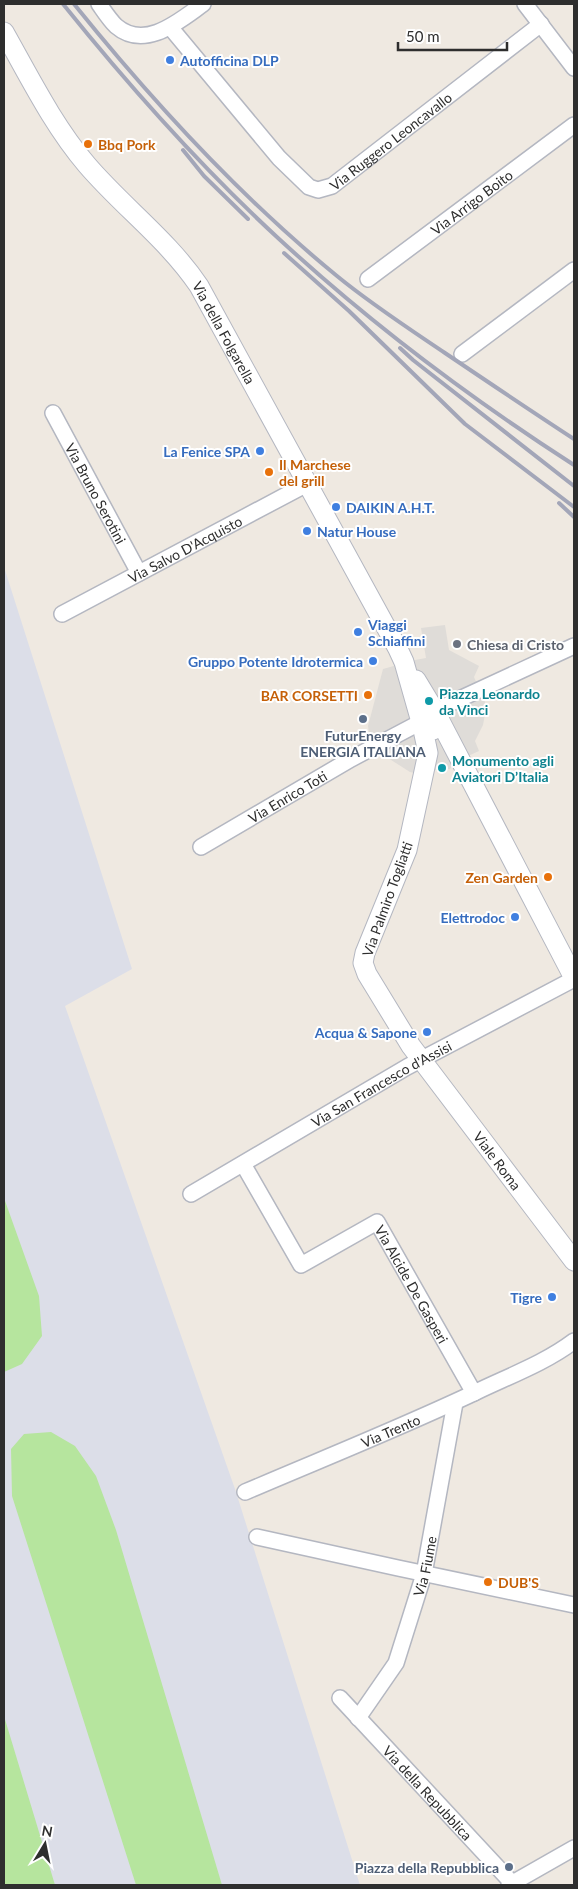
<svg xmlns="http://www.w3.org/2000/svg" width="578" height="1889" viewBox="0 0 578 1889" font-family="Lato,sans-serif">
<rect width="100%" height="100%" fill="#efe9e1"/>
<!-- airport -->
<path fill="#dcdee8" d="M4,567L132,969L65,1006L235,1489L360,1885H4Z"/>
<!-- green -->
<path fill="#b6e59e" d="M4,1198L39,1296L42,1336L22,1364L4,1372Z
M51,1432L75,1446L96,1476L116,1530L222,1885H136L12,1496L11,1449L24,1434Z
M4,1716L55,1885H4Z"/>
<!-- plaza -->
<path fill="#dfdcd8" d="M445,625L449,650L479,666L474,677L485,702V714L483,725L475,741L479,751L468,756L453,765L450,769L434,770L430,777L410,772L388,758L377,753L370,739L368,726L383,669L415,660L426,658L421,628Z"/>
<g fill="none" stroke-linecap="round" stroke-linejoin="round">
<!-- minor casing -->
<g stroke="#b4b7c1" stroke-width="18">
<g id="minor">
<path d="M99,4C104,11 109,19 116,26C145,51 179,21 203,4"/>
<path d="M525,4L574,68"/>
<path id="s1" d="M170,27L279,158L309,187L318,190L332,186L541,24"/>
<path id="s2" d="M368,279L574,125"/>
<path d="M462,354L574,270"/>
<path id="s3" d="M53,413L139,573"/>
<path id="s4" d="M62,614L307,484"/>
<path d="M436,713L451,703L574,646"/>
<path id="s5" d="M201,847L351,759L421,722"/>
<path id="s6" d="M243,1164L301,1265L377,1222L474,1393"/>
<path id="s7" d="M191,1194L407,1067L574,979"/>
<path id="s8" d="M245,1492C322,1459 400,1428 476,1392C509,1376 545,1363 574,1341"/>
<path d="M257,1537L398,1568L574,1605"/>
<path id="s9" d="M340,1698L514,1885"/>
<path id="s10" d="M358,1718L396,1663L424,1574L455,1403"/>
<path d="M509,1885L574,1848"/>
</g>
</g>
<!-- tertiary casing -->
<g stroke="#b4b7c1" stroke-width="21">
<g id="tertiary">
<path id="s11" d="M4,32C30,78 53,125 87,165C123,207 168,240 199,286L398,649L404,662L421,722"/>
<path d="M416,680L439,718L438,726L433,730"/>
<path d="M440,721L574,978"/>
<path id="s12" d="M422,725L428,753L407,850L365,953L363,963L367,974L411,1046L574,1261"/>
</g>
</g>
<!-- minor -->
<use href="#minor" stroke="#fff" stroke-width="15"/>
<!-- tertiary -->
<use href="#tertiary" stroke="#fff" stroke-width="19"/>
<!-- rail -->
<path stroke="#a3a6b8" stroke-width="4" d="M63,4C129,86 200,166 278,238C369,322 470,398 574,465
M74,4C153,102 239,196 337,276C371,304 408,328 445,353C488,382 531,411 574,439
M183,150L204,176L248,219
M284,253L349,311L465,424L574,507
M400,348L413,360L574,486
M559,503L574,517"/>
</g>
<!-- markers -->
<g fill="#3f7fe0" stroke="#fff" stroke-width="2">
<circle cx="170" cy="60" r="5"/>
<circle cx="260" cy="451" r="5"/>
<circle cx="336" cy="507" r="5"/>
<circle cx="307" cy="531" r="5"/>
<circle cx="358" cy="632" r="5"/>
<circle cx="373" cy="661" r="5"/>
<circle cx="515" cy="917" r="5"/>
<circle cx="427" cy="1032" r="5"/>
<circle cx="552" cy="1297" r="5"/>
</g>
<g fill="#e8710a" stroke="#fff" stroke-width="2">
<circle cx="88" cy="144" r="5"/>
<circle cx="269" cy="472" r="5"/>
<circle cx="368" cy="695" r="5"/>
<circle cx="548" cy="877" r="5"/>
<circle cx="488" cy="1582" r="5"/>
</g>
<circle fill="#6b7280" stroke="#fff" stroke-width="2" cx="457" cy="644" r="5"/>
<g fill="#0f9aa8" stroke="#fff" stroke-width="2">
<circle cx="429" cy="701" r="5"/>
<circle cx="442" cy="768" r="5"/>
</g>
<g fill="#5c6f8a" stroke="#fff" stroke-width="2">
<circle cx="363" cy="719" r="5"/>
<circle cx="509" cy="1867" r="5"/>
</g>
<g text-anchor="middle" dominant-baseline="central" stroke-width="4" stroke-linejoin="round" paint-order="stroke">
<!-- shop labels -->
<g font-size="14" font-weight="bold" fill="#366cbe" stroke="#fff" text-anchor="end">
<text x="180" y="60" text-anchor="start">Autofficina DLP</text>
<text x="250" y="451">La Fenice SPA</text>
<text x="346" y="507" text-anchor="start">DAIKIN A.H.T.</text>
<text x="317" y="531" text-anchor="start">Natur House</text>
<text x="368" y="624" text-anchor="start">Viaggi<tspan x="368" dy="16">Schiaffini</tspan></text>
<text x="363" y="661">Gruppo Potente Idrotermica</text>
<text x="505" y="917">Elettrodoc</text>
<text x="417" y="1032">Acqua &amp; Sapone</text>
<text x="542" y="1297">Tigre</text>
</g>
<!-- street labels -->
<g font-size="14" fill="#2e2e2e" stroke="#fff">
<text stroke="none"><textPath href="#s1" startOffset="310">Via Ruggero Leoncavallo</textPath></text>
<text stroke="none"><textPath href="#s2" startOffset="129">Via Arrigo Boito</textPath></text>
<text stroke="none"><textPath href="#s11" startOffset="375">Via della Folgarella</textPath></text>
<text stroke="none"><textPath href="#s3" startOffset="91">Via Bruno Serotini</textPath></text>
<text stroke="none"><textPath href="#s4" startOffset="139">Via Salvo D'Acquisto</textPath></text>
<text stroke="none"><textPath href="#s5" startOffset="100">Via Enrico Toti</textPath></text>
<text transform="translate(387 899) rotate(-70)">Via Palmiro Togliatti</text>
<text stroke="none"><textPath href="#s7" startOffset="220">Via San Francesco d'Assisi</textPath></text>
<text stroke="none"><textPath href="#s12" startOffset="489">Viale Roma</textPath></text>
<text stroke="none"><textPath href="#s6" startOffset="275">Via Alcide De Gasperi</textPath></text>
<text stroke="none"><textPath href="#s8" startOffset="158">Via Trento</textPath></text>
<text stroke="none"><textPath href="#s10" startOffset="168">Via Fiume</textPath></text>
<text stroke="none"><textPath href="#s9" startOffset="129">Via della Repubblica</textPath></text>
</g>
<!-- food labels -->
<g font-size="14" font-weight="bold" fill="#c56008" stroke="#fff" text-anchor="start">
<text x="98" y="144">Bbq Pork</text>
<text x="279" y="464">Il Marchese<tspan x="279" dy="16">del grill</tspan></text>
<text x="358" y="695" text-anchor="end">BAR CORSETTI</text>
<text x="538" y="877" text-anchor="end">Zen Garden</text>
<text x="498" y="1582">DUB'S</text>
</g>
<!-- worship labels -->
<g font-size="14" font-weight="bold" fill="#5b616d" stroke="#fff" text-anchor="start">
<text x="467" y="644">Chiesa di Cristo</text>
</g>
<!-- culture labels -->
<g font-size="14" font-weight="bold" fill="#0d838f" stroke="#fff" text-anchor="start">
<text x="439" y="693">Piazza Leonardo<tspan x="439" dy="16">da Vinci</tspan></text>
<text x="452" y="760">Monumento agli<tspan x="452" dy="16">Aviatori D’Italia</tspan></text>
</g>
<!-- service labels -->
<g font-size="14" font-weight="bold" fill="#4e5e75" stroke="#fff">
<text x="363" y="735">FuturEnergy<tspan x="363" dy="16">ENERGIA ITALIANA</tspan></text>
<text x="499" y="1867" text-anchor="end">Piazza della Repubblica</text>
</g>
</g>
<!-- border -->
<rect width="578" height="1889" fill="none" stroke="#2e2e2e" stroke-width="10"/>
<!-- north arrow -->
<g transform="translate(45 1844) rotate(10)" stroke="#ffffff" stroke-width="4" paint-order="stroke">
<path d="M0-4L9 19L0 12L-9 19Z" fill="#2e2e2e"/>
<text y="-8" font-size="14" font-weight="bold" text-anchor="middle" fill="#2e2e2e">N</text>
</g>
<!-- scale -->
<path d="M398 42v8h109v-8" fill="none" stroke="#2e2e2e" stroke-width="2.5"/>
<text x="406" y="42" font-size="15" fill="#2e2e2e" stroke="#ffffff" stroke-width="4" paint-order="stroke">50 m</text>
</svg>
